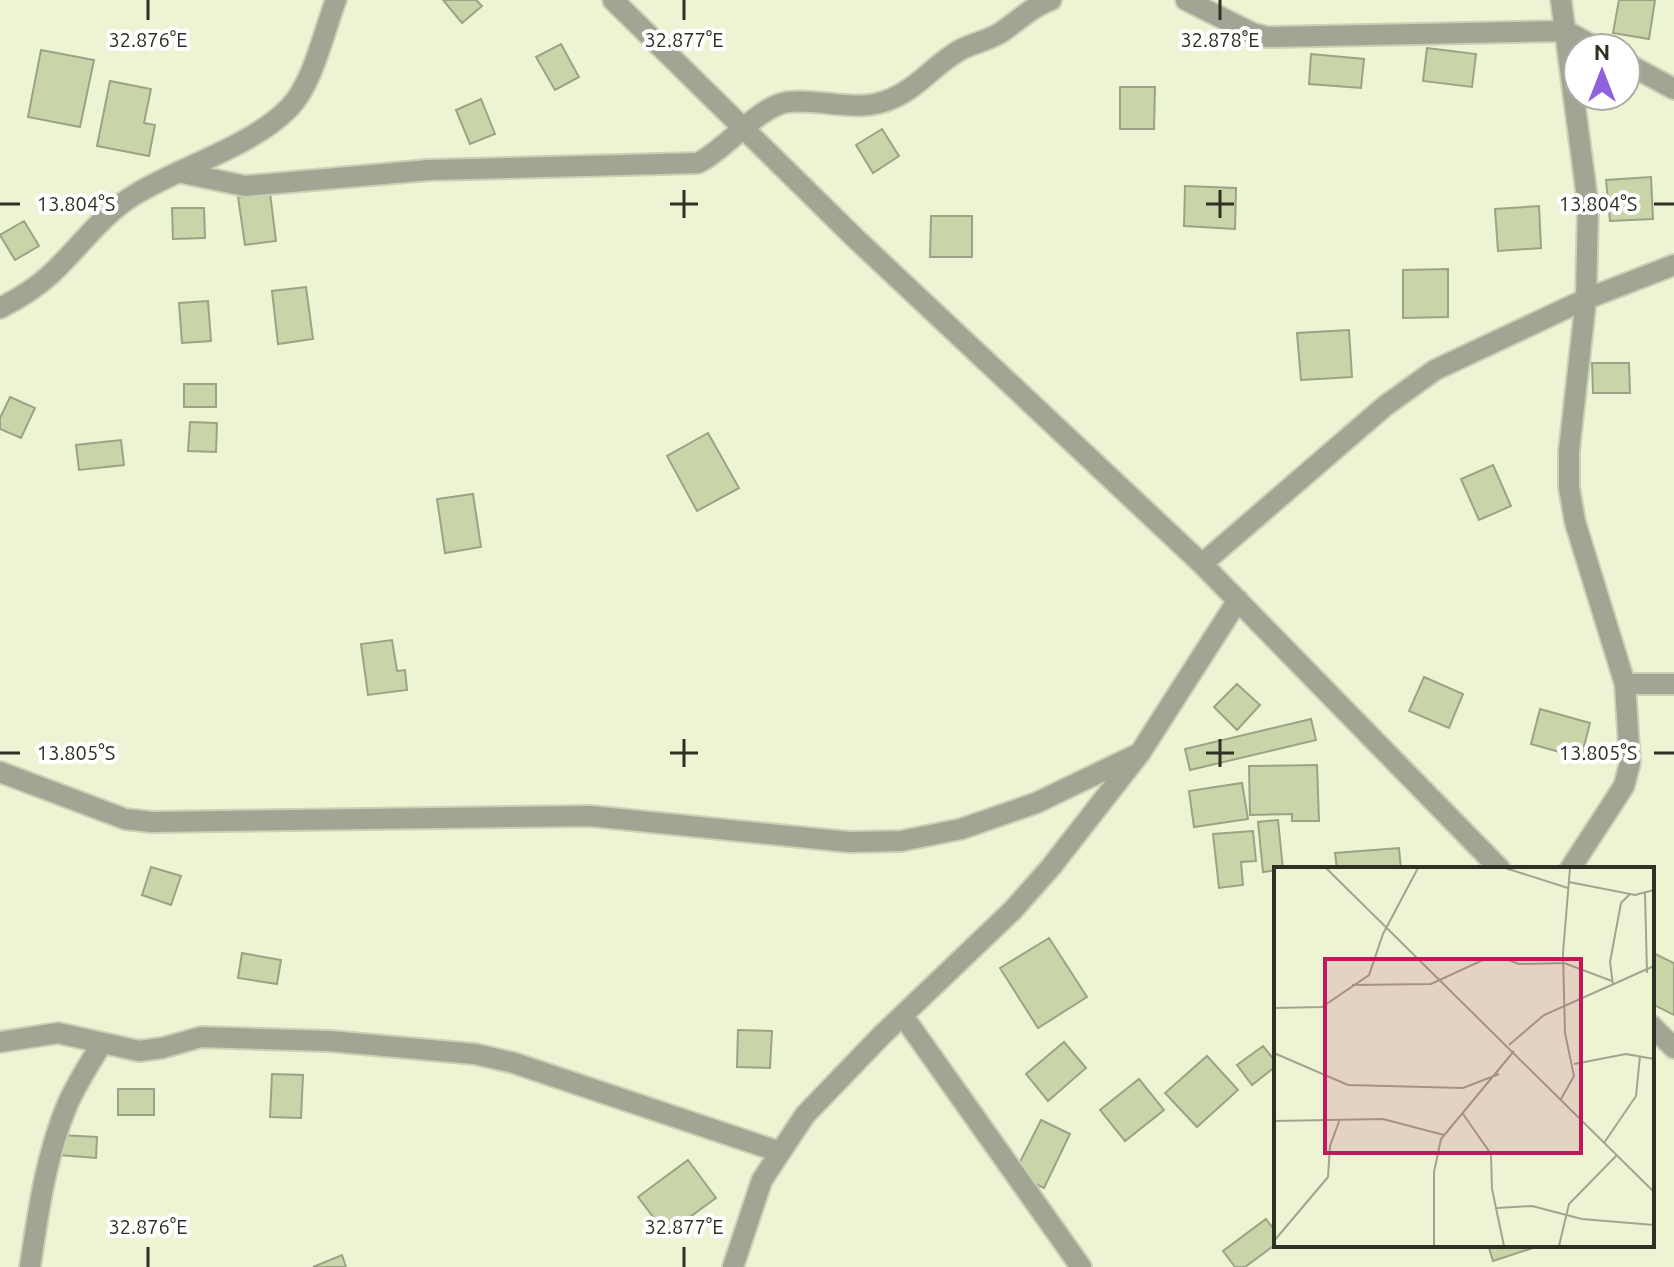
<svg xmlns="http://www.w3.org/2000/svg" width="1674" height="1267" viewBox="0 0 1674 1267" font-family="Ubuntu,sans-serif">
<rect width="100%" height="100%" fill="#ecf4d4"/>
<!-- building -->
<path fill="#cad4a9" stroke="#9ca285" stroke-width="2" d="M443,0H476L482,6L462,23Z
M1619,0H1655L1649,39L1613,33Z
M561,44L579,77L555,90L536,57Z
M1427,48L1476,54L1472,87L1423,81Z
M41,50L94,60L80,127L28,117Z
M1311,54L1364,59L1361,88L1309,84Z
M110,81L151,89L144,123L155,125L149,156L97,146Z
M1120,87H1155L1154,129H1120Z
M481,99L495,134L470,144L456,110Z
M882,129L899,156L873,173L856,145Z
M1651,177L1653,219L1610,221L1606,180Z
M1185,186L1236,188L1235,229L1184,226Z
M270,193L276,241L245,245L238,197Z
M1539,206L1541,248L1498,251L1495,209Z
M172,208H204L205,238L173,239Z
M931,216H972V257H930Z
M24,221L39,246L15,260L0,235Z
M1448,269V317L1403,318V270Z
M306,287L313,339L278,344L272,291Z
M208,301L211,341L182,343L179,303Z
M1349,330L1352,377L1301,380L1297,333Z
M1592,363H1629L1630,393H1593Z
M184,384H216V407H184Z
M10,397L35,408L21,438L0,429V418Z
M190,422L217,423L216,452L188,451Z
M708,433L739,488L697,511L667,456Z
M121,440L124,465L79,470L76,445Z
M1493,465L1511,506L1479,520L1461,479Z
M473,494L481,547L445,553L437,499Z
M392,640L397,671L405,670L407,690L368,695L361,644Z
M1424,677L1463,694L1449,728L1409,711Z
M1237,684L1260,705L1237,730L1214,707Z
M1540,709L1590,723L1581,758L1531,744Z
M1311,719L1316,740L1190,770L1185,749Z
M1317,765L1319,821H1292V814L1250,815L1249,766Z
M1242,783L1248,819L1194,827L1189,791Z
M1278,820L1283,869L1263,872L1258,822Z
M1253,831L1256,861L1241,862L1243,885L1219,888L1213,834Z
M1399,848L1401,869H1337L1335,853Z
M151,867L181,876L171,905L142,895Z
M1049,938L1087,997L1038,1028L1000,968Z
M242,953L281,960L277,984L238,978Z
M1653,953L1674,963V1015L1652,1004Z
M738,1030L772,1031L770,1068L737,1067Z
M1064,1042L1086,1068L1048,1101L1026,1074Z
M1263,1046L1276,1062V1066L1252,1085L1237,1065Z
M1207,1056L1238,1090L1197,1127L1165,1093Z
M272,1074L303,1075L301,1118L270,1117Z
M1139,1079L1164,1110L1125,1141L1100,1110Z
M118,1089H154V1115H118Z
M1041,1120L1070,1134L1044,1188L1014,1174Z
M60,1135L97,1137L96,1158L59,1155Z
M688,1160L716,1198L666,1234L638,1197Z
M1266,1219L1276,1232V1244L1245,1267H1235L1223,1251Z
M1488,1245H1539V1246L1493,1261Z
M342,1255L346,1267H313Z"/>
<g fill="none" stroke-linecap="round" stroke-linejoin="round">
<!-- minor casing -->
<g stroke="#cad1b4" stroke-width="24">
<path id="minor" d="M613,0L855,238L1202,564L1500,869
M1186,0L1252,33L1267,37L1566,31L1597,48
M1561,0L1588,205L1586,299L1569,451V487L1575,522L1625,684L1630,763L1624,786L1570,869
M1626,63L1674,89
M178,172L245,186L429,170L698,163C727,149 758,106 788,102C822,98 858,114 891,99C918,88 935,64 960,50C973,43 987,41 1000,33C1016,23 1032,6 1051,0
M0,308C18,299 36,288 51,274C79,248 102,214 136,194C182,166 253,146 290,107C313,83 324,31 336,0
M1202,564L1385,406L1435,370L1586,299L1674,265
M1625,684H1674
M0,772L125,819L152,822L590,816L849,842L901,841L961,829L1036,803L1140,753
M903,1016L1081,1267
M1652,1026L1674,1048
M0,1042L58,1033L139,1051L162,1048L201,1037L329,1041L475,1054L514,1063L780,1152
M30,1267C38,1213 46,1154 68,1103C77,1083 90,1063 102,1043
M733,1267L762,1180L805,1115L882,1035L1013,910L1051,867L1140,753L1238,600"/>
</g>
<!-- minor -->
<use href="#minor" stroke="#a1a694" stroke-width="20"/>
</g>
<!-- ticks -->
<path fill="none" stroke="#2e3024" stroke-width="3" d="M148,0V20M684,0V20M1220,0V20M684,190V218M1220,190V218M0,204H20M670,204H698M1206,204H1234M1654,204H1674M684,739V767M1220,739V767M0,753H20M670,753H698M1206,753H1234M1654,753H1674M148,1247V1267M684,1247V1267"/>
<!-- overview -->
<g transform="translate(1274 867)">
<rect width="380" height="380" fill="#ecf4d4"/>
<path fill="none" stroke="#a0a68e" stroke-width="2" d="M52,1L380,325M231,1L294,21M295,15L361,28L380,23M371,26L373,106M78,118L157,117L211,92L229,91L245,97L290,96L338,114M339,118L336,95L347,36L356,27M0,141L48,140L95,108L109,67L144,1M235,178L270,148L380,99M0,186L74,218L189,221L225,207M300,197L352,187L380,192M287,232L300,209L291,166L289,86L296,1M189,247L217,287L218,322L230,379M0,254L109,252L170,268M330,276L362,229L366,189M223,341L258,339L308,352L380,358M0,374L54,310L56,279L66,252M160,379V305L167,272L240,184M285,379L295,337L342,289"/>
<path fill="#c2185b" fill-opacity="0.15" stroke="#c2185b" stroke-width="4" d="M51,92H307V286H51Z"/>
<rect width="380" height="380" fill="none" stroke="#2e3024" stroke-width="4"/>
</g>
<g font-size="20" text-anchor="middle" fill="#2e3024" stroke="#fff" stroke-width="8" stroke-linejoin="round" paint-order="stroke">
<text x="148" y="47">32.876°E</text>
<text x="684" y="47">32.877°E</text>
<text x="1220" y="47">32.878°E</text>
<text x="76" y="211">13.804°S</text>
<text x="1598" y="211">13.804°S</text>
<text x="76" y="760">13.805°S</text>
<text x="1598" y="760">13.805°S</text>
<text x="148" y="1234">32.876°E</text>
<text x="684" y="1234">32.877°E</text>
</g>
<!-- north arrow -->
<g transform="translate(1602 72)"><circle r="38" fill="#ffffff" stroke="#abaca7" stroke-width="2"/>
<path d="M0-6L14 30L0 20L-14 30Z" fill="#8e62dc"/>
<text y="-12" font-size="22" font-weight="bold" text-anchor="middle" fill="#2e3024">N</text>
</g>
</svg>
